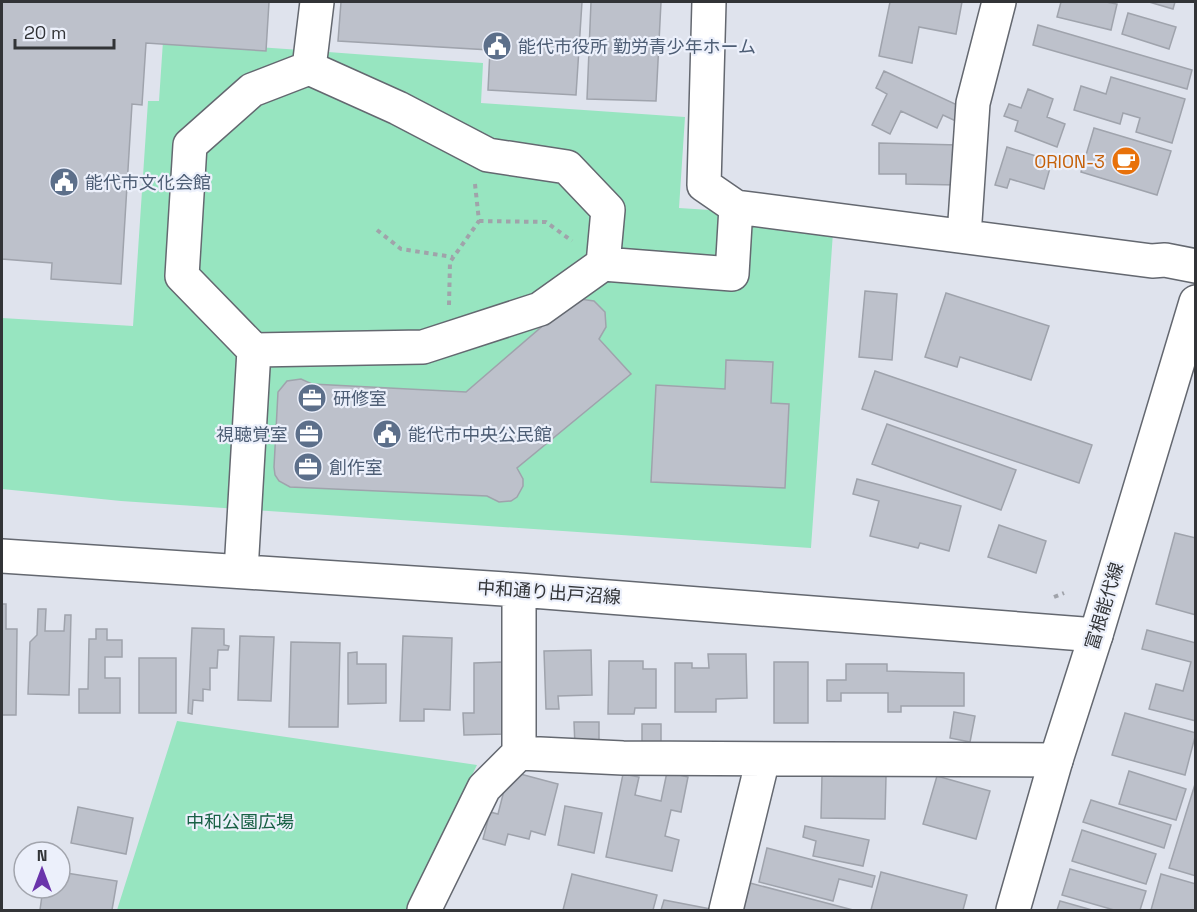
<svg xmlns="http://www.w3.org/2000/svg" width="1197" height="912" viewBox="0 0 1197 912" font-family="'Space Grotesk','Noto Sans JP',sans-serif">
<rect width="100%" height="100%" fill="#dfe3ed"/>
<!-- green -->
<path fill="#97e5c0" d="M163,41C270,47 376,56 483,63L481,103L685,117L679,208L834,218L811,548L121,501L2,489V318L133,326L148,101H159Z
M177,721L477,765L406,910H117Z"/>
<!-- building -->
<path fill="#bdc1cb" stroke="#9fa3ac" stroke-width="1.5" d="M2,2H269L266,51L146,43L142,105L132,104L121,284L51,279L52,263L2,259Z
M341,2H582L576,95L488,90L490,50L338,41Z
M591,2H661L656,101L587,99Z
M890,2H962L956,34L919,27L912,63L879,56Z
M1061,2H1106L1117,4L1111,30L1057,17Z
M1149,2H1175L1173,9Z
M1128,13L1176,27L1169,49L1122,34Z
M1038,25L1192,70L1187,89L1033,45Z
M884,71L966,109L960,123L943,115L937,128L901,111L890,134L872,125L887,94L876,88Z
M1111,77L1185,99L1172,143L1136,132L1140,118L1123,113L1120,124L1074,110L1081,86L1106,94Z
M1028,89L1053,99L1047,117L1065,124L1057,147L1015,131L1018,121L1004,116L1009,104L1021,108Z
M1094,128L1171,151L1157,195L1081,172Z
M879,143L958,145L957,185L906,184V174H879Z
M1007,147L1052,161L1044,189L1010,179L1007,188L995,185Z
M865,291L897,294L892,360L859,357Z
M946,293L1049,326L1031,380L960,357L957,367L925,357Z
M580,299L594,301L605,312L606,327L599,339L631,374L517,468L523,479V486L517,497L511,501L499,502L487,496L290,487L279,481L275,475L274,467L278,392L287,381L301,379L312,384L466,392L567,305Z
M726,360L773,362L771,403L789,404L785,488L651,482L656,385L725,389Z
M875,371L1092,445L1079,483L862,409Z
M887,424L1016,470L1001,510L872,464Z
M857,479L961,506L949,551L920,543L918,548L870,536L879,501L853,494Z
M999,525L1046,541L1036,573L988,557Z
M1175,533L1196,538V615L1156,604Z
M2,604H6V629H17L16,715H2Z
M38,609H46L45,631H64L65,615H71L69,695L28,694L30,642L37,635Z
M192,628L224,629V645L229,646L228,650H218L217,668H210V690L203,689V701L193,700L192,714L188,713Z
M96,629H107V640H122V657H105V678H120V713H79V689H88L89,639H96Z
M1147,630L1196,643V721L1149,709L1156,684L1183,691L1191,662L1142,649Z
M240,636L274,637L271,701L238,700Z
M403,636L452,638L450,710L424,709V721H400Z
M291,642L340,643L338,727H289Z
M591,650L592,695L558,696L559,709H546L544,651Z
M357,652V664H386V703L348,704V653Z
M708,654H746L747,698L716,699V712H675V663H692V668H709Z
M139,658H176V713H139Z
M609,661H643V669H656V708H635L634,714H608Z
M503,662L505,734L464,735L463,713H474V663Z
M774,662H808V723H774Z
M846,664H887V671L964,673V706H901V712H888V693H841V701H827V680H846Z
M954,712L975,716L970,742L950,738Z
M1125,713L1196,733L1185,775L1112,755Z
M574,722H599V747H575Z
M642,724H661V749H642Z
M509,771L558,784L545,835L531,831L529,839L508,834L505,845L483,839L490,812L498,814Z
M1129,771L1186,789L1176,820L1119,804Z
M667,772L688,777L681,812L671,810L665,836L679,840L672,871L606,857L623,774L639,777L635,795L661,801Z
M822,775L886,776L885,819L821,818Z
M937,776L990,791L976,839L923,824Z
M1196,781V876L1169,868Z
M1091,800L1171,825L1164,848L1083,822Z
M565,806L602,813L594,853L558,845Z
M78,807L133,818L126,854L71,843Z
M805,826L869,840L863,866L813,856L816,841L803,837Z
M1082,830L1156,854L1146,884L1072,861Z
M767,848L875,876L872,887L839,879L833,901L759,882Z
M1070,869L1146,891L1140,910H1114L1062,895Z
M60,872L117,881L112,910H40L43,888H60Z
M881,872L967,895L963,910H871Z
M572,874L657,895L653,910H563Z
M1161,874L1196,884V910H1151Z
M750,883L853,910H743Z
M664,900L716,910H661Z
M1060,901L1092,910H1057Z"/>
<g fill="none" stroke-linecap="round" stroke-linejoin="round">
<!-- minor casing -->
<g stroke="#646870" stroke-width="36">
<path id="minor" d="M709,2L704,185L736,207L1152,261L1165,260L1196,266
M309,68L317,2
M964,236L973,103L999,2
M603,264L732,274L736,207
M2,556L519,590L1096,635
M241,571L254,350L182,276L190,145L252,90L309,68L398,108L488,155L567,167L608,210L603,264L540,309L423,347L254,350
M519,590V753
M424,910L484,788L519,753L623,758L1056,760
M726,910L763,759"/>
</g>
<!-- major casing -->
<g stroke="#646870" stroke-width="36">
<path id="major" d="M1013,910L1056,760L1096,635L1196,302"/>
</g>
<!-- path -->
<path stroke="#a0a3aa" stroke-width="4" stroke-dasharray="4.5 4.5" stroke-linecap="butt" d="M479,221L546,222L572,241
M377,230L401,249L453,257
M449,305L450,262L479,221L475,184
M1054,597L1064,593"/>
<!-- minor -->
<use href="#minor" stroke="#fff" stroke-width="33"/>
<!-- major -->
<use href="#major" stroke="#fff" stroke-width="33"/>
</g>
<!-- icons -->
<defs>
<g id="civic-disc" transform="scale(1.5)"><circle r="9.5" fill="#5c6f8a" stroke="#ecf0fb"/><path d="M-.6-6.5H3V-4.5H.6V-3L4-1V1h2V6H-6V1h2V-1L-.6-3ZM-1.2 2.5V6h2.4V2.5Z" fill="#fff"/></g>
<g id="cafe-disc" transform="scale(1.5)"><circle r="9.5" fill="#e8710a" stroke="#ecf0fb"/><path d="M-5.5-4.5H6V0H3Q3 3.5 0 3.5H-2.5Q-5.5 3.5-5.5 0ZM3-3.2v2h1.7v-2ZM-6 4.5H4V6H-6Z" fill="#fff"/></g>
<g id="office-disc" transform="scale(1.5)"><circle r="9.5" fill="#5c6f8a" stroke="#ecf0fb"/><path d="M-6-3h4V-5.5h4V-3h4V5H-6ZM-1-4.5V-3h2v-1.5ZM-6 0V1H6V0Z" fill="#fff"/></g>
</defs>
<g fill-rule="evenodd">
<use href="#civic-disc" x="497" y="46"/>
<use href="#cafe-disc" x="1126" y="161"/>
<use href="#civic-disc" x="64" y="182"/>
<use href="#office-disc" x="312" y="398"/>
<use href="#office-disc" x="309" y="434"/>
<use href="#civic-disc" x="387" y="434"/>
<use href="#office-disc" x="308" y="467"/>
</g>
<g text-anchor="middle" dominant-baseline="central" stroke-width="4.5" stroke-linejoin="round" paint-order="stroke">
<!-- service labels -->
<g font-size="18" fill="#4e5e75" stroke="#ecf0fb" text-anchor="start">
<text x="518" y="46">能代市役所 勤労青少年ホーム</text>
<text x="85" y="182">能代市文化会館</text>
<text x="333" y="398">研修室</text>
<text x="288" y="434" text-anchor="end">視聴覚室</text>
<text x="408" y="434">能代市中央公民館</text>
<text x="329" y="467">創作室</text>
</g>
<!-- food labels -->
<g font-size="18" fill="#c56008" stroke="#ecf0fb" text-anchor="end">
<text x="1105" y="161">ORION-3</text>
</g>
<!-- street labels -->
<g font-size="18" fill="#323437" stroke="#ecf0fb">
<text transform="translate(549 592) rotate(4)">中和通り出戸沼線</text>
<text transform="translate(1104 606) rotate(-73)">富根能代線</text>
</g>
<!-- park labels -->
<g font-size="18" fill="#196146" stroke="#ecf0fb">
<text x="240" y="821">中和公園広場</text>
</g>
</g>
<!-- border -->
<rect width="1197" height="912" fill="none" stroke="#323437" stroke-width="6"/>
<!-- north arrow -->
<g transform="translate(42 870)"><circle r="28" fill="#ecf0fb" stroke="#a2a5ad" stroke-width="1.5"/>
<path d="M0-4.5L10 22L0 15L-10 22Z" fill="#6a34ab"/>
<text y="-9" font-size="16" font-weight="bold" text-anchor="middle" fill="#323437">N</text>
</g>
<!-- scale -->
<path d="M15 39v9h99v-9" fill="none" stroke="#323437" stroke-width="3"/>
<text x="24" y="39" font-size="18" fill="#323437" stroke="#ecf0fb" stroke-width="4.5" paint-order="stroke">20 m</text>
</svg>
